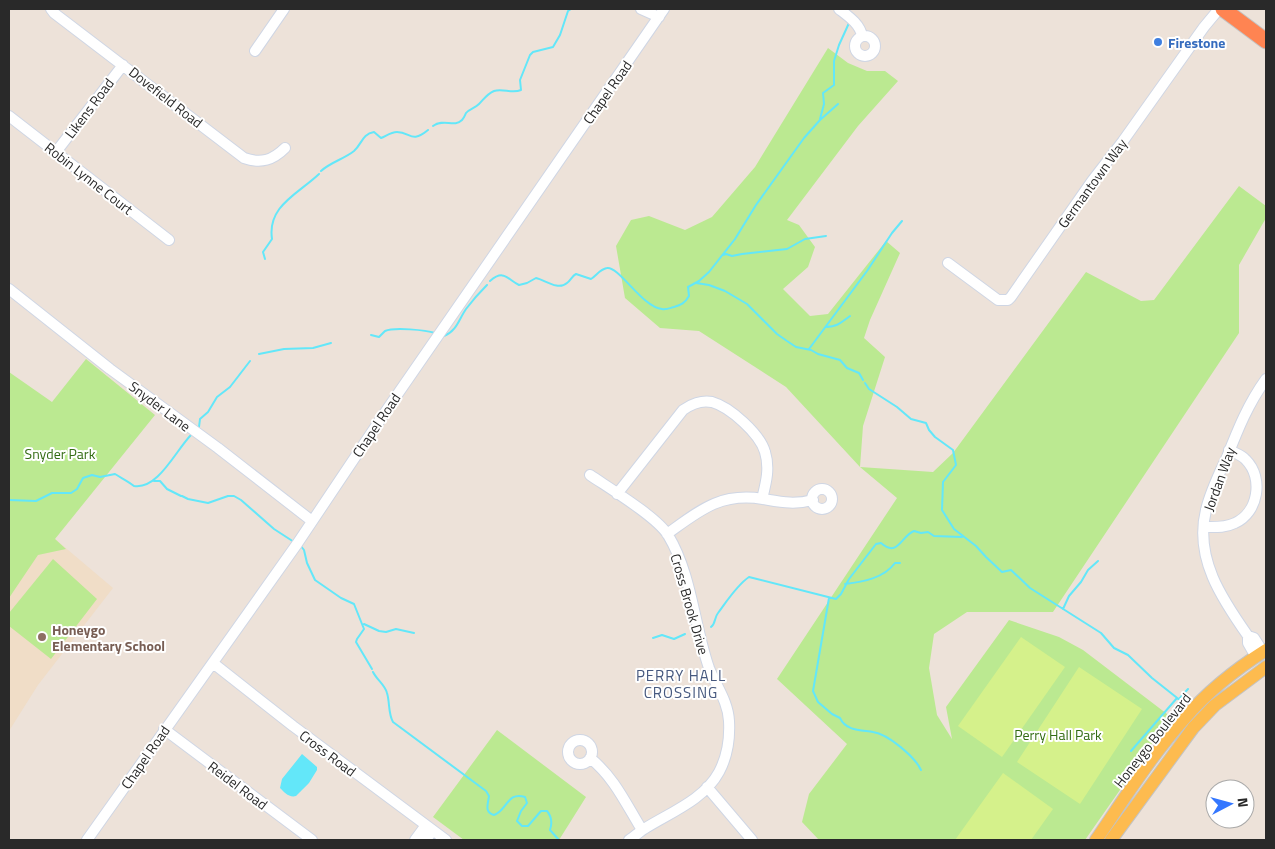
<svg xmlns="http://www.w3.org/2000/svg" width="1275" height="849" viewBox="0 0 1275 849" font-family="'Titillium Web',sans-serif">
<rect width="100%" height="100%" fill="#ede2d9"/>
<!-- education -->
<path fill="#f0ddc7" d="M9,500L113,588L38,685L9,731Z"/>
<!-- green -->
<path fill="#bbe991" d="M828,48L848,63L867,71H885L898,81L858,126L787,220L799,225L815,247L808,267L783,289L810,316L828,314L886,241L900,253L870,320L864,338L885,357L863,426L860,467L933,472L953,453L1086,272L1141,301L1154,300L1239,186L1266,206V218L1239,265V333L1053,612H967L934,634L929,668L937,715L952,739L946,707L1009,620L1059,637L1083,650L1171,717L1085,840H819L802,822L809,794L847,744L777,679L897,498L860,467L786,387L699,331L660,328L625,298L616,246L631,220L649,216L685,230L712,217L755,167Z
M86,359L155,415L55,539L66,549L38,555L9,598V372L52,402Z
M53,559L97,599L51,659L9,626V613Z
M497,730L586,797L559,840H464L433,817Z"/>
<!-- pitch -->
<path fill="#d5f18b" d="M1021,637L1065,667L1002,757L958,726Z
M1079,667L1142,709L1080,804L1017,762Z
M1003,773L1053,809L1031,840H955Z"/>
<!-- water -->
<path fill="#63e7f9" d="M302,754L317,767V770L309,783L296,796C289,798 284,792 280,788L282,779Z"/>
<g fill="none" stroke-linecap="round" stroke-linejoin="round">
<!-- stream -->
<path stroke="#63e7f9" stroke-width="2" d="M820,119L824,104L823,93L834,85V61L839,45L849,23
M433,126C444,118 454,128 462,120C464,118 465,115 466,113C469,109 475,108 479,104C484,99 487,94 494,91C503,88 512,94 521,90L520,80L530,55L533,52L553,47L560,35L568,11L571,9
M321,171C331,162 344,159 354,151C362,144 362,134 374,132L381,138C386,136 391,132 397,132C411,132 411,144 428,130
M723,255L726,254L732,256L742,254L787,249L805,239L826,236
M265,259L263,252L272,239C267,206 298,194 319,174
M490,281C504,269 507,279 519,285L527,283L536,278C545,280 558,291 567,283C571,280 572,276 576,274L591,279C596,276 600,269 607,268C619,266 643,308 662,309C666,310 670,308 674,307C681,305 685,303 689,296L688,287L699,281L709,272L735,239L756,205L804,138L820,120L838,104
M696,283L709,285L725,291L747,304L777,334L787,341L796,347L811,350L818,354L840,360L847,368L859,373L863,380
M826,327C839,326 840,323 850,316
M371,335L379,337C381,335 383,333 385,331C394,327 426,330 435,333
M444,336C457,331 459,319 466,309C472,301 480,292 487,285
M809,349L867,271L892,233L902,221
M259,354L284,349L313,348L331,343
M865,383L869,389L897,407L911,419L926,423L929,430L935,437L953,450L956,465L943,482L942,510L954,529L976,546L986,557L1002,572L1011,570L1030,588L1101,633L1114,648L1128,655L1152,678L1181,701
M199,427L200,419L208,412L217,397L230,387L250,361
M154,481H160L167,489L181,496
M182,496L188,499L208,503L228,496H234L241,500L274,529L294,542
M9,500L36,501L52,493H71L77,489L83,478L92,475L100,477L115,474C121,478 128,481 134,486C158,490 176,450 191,435
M300,545L304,550L307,563L315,580L341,598L354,604L364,629L357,639L356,642L372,669
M845,584C863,582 884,578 895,563H900
M829,598L813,691L818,702L832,714L840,718C846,731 861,730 873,732C888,734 915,757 921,770
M1063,609L1069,596L1081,582L1088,570L1098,561
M364,624L379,631L386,632L396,629L414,633
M711,627C716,623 714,618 718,613C727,601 737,585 749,577L836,599L841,594L849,579L876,544L881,543C898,558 901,536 914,531L921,533L928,532L934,536L962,537
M653,638L662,635L674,639L685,634
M373,672C377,680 385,685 387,693C390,703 388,713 393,722L486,791L489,796C488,804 484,812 494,815C507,811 507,791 525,797L527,803L521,811L517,821L522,826H528L541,811H547C552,817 552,824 550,830L559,840
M1179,699L1188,689
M1131,751L1177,698"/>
<!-- minor casing -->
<g stroke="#cfd6e4" stroke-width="12">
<path id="minor" d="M51,9L54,13L244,158C261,164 273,160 285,148
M641,9L659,17
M839,9C848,16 860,24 862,36
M855 46a10 10 0 1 1 20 0a10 10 0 1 1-20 0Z
M255,51L284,9
M9,116L169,240
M56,152L123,65
M948,263L998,300H1008L1011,297L1092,181L1123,141L1204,27L1219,9
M9,289L110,369L218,448L312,521
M590,475C609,488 657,517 668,535C692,575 694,625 709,668C716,686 728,701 729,721C730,739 727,757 719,772C704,800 669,813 644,829C639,832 634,837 629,840
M812 499a10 10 0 1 1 20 0a10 10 0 1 1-20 0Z
M617,494L683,410C691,404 702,400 712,402C730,407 760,434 765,452C770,468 766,483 762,499
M1204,527C1214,527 1225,528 1235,523C1258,513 1264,478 1246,460C1242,455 1235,453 1229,450
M667,534C699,511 720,492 763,499C781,502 794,505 813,500
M1248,636V643L1256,657
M1263,652L1254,638L1248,636C1222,599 1194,558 1206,510C1210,492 1219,474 1227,457C1238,429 1248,404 1266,379
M213,663L293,726L446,840
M164,729L312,840
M568 752a12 12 0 1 1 24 0a12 12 0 1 1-24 0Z
M590,758C614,777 626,804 642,830
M707,787L752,840
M87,840L297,544L388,408L664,9
M415,840L426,825
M425,840L433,831"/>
</g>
<!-- major casing -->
<g stroke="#c3c3c3" stroke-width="14">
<path id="major" d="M1096,840C1124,799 1151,756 1184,719C1207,692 1236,669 1266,650
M1111,840L1193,728L1215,705L1266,667"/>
</g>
<!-- highway casing -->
<g stroke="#c3c3c3" stroke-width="17">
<path id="highway" d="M1223,9L1266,41"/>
</g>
<!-- minor -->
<use href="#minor" stroke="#fff" stroke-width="10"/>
<!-- major -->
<use href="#major" stroke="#fdbb4f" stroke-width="12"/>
<!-- highway -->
<use href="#highway" stroke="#ff8452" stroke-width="15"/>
</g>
<!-- markers -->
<circle fill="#3f7fe0" stroke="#fff" stroke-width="2" cx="1158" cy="42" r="5"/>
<circle fill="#8d6e63" stroke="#fff" stroke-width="2" cx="42" cy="637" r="5"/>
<g text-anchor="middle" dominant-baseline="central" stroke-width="4" stroke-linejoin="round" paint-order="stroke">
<!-- shop labels -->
<g font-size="14" font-weight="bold" fill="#366cbe" stroke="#fff" text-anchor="start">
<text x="1168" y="42">Firestone</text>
</g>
<!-- street labels -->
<g font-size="14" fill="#292929" stroke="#fff">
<text transform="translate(607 92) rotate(-55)">Chapel Road</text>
<text transform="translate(166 97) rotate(38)">Dovefield Road</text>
<text transform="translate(89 108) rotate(-53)">Likens Road</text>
<text transform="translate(89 178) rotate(38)">Robin Lynne Court</text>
<text transform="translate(1092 183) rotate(-54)">Germantown Way</text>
<text transform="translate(160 406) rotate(37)">Snyder Lane</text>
<text transform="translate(376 425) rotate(-56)">Chapel Road</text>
<text transform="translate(1219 479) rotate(-70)">Jordan Way</text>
<text transform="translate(690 604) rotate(74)">Cross Brook Drive</text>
<text transform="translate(1152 740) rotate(-52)">Honeygo Boulevard</text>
<text transform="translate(328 753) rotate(37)">Cross Road</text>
<text transform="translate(145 757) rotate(-55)">Chapel Road</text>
<text transform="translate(238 785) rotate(37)">Reidel Road</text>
</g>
<!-- park labels -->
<g font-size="14" fill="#336c13" stroke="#fff">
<text x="60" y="453">Snyder Park</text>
<text x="1058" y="734">Perry Hall Park</text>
</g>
<!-- education labels -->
<g font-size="14" font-weight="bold" fill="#785e54" stroke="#fff" text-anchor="start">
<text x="52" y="629">Honeygo<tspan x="52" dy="16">Elementary School</tspan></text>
</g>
<!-- neighbourhood labels -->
<g font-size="15" letter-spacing="1" fill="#46587e" stroke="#fff">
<text x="681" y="675">PERRY HALL<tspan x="681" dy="17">CROSSING</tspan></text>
</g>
</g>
<!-- border -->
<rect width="1275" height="849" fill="none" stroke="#292929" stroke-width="20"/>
<!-- north arrow -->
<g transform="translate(1230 804) rotate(84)"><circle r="24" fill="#ffffff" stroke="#a9a9a9"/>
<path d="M0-4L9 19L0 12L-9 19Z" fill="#3477ff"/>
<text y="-8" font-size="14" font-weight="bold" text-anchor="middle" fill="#292929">N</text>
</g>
</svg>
